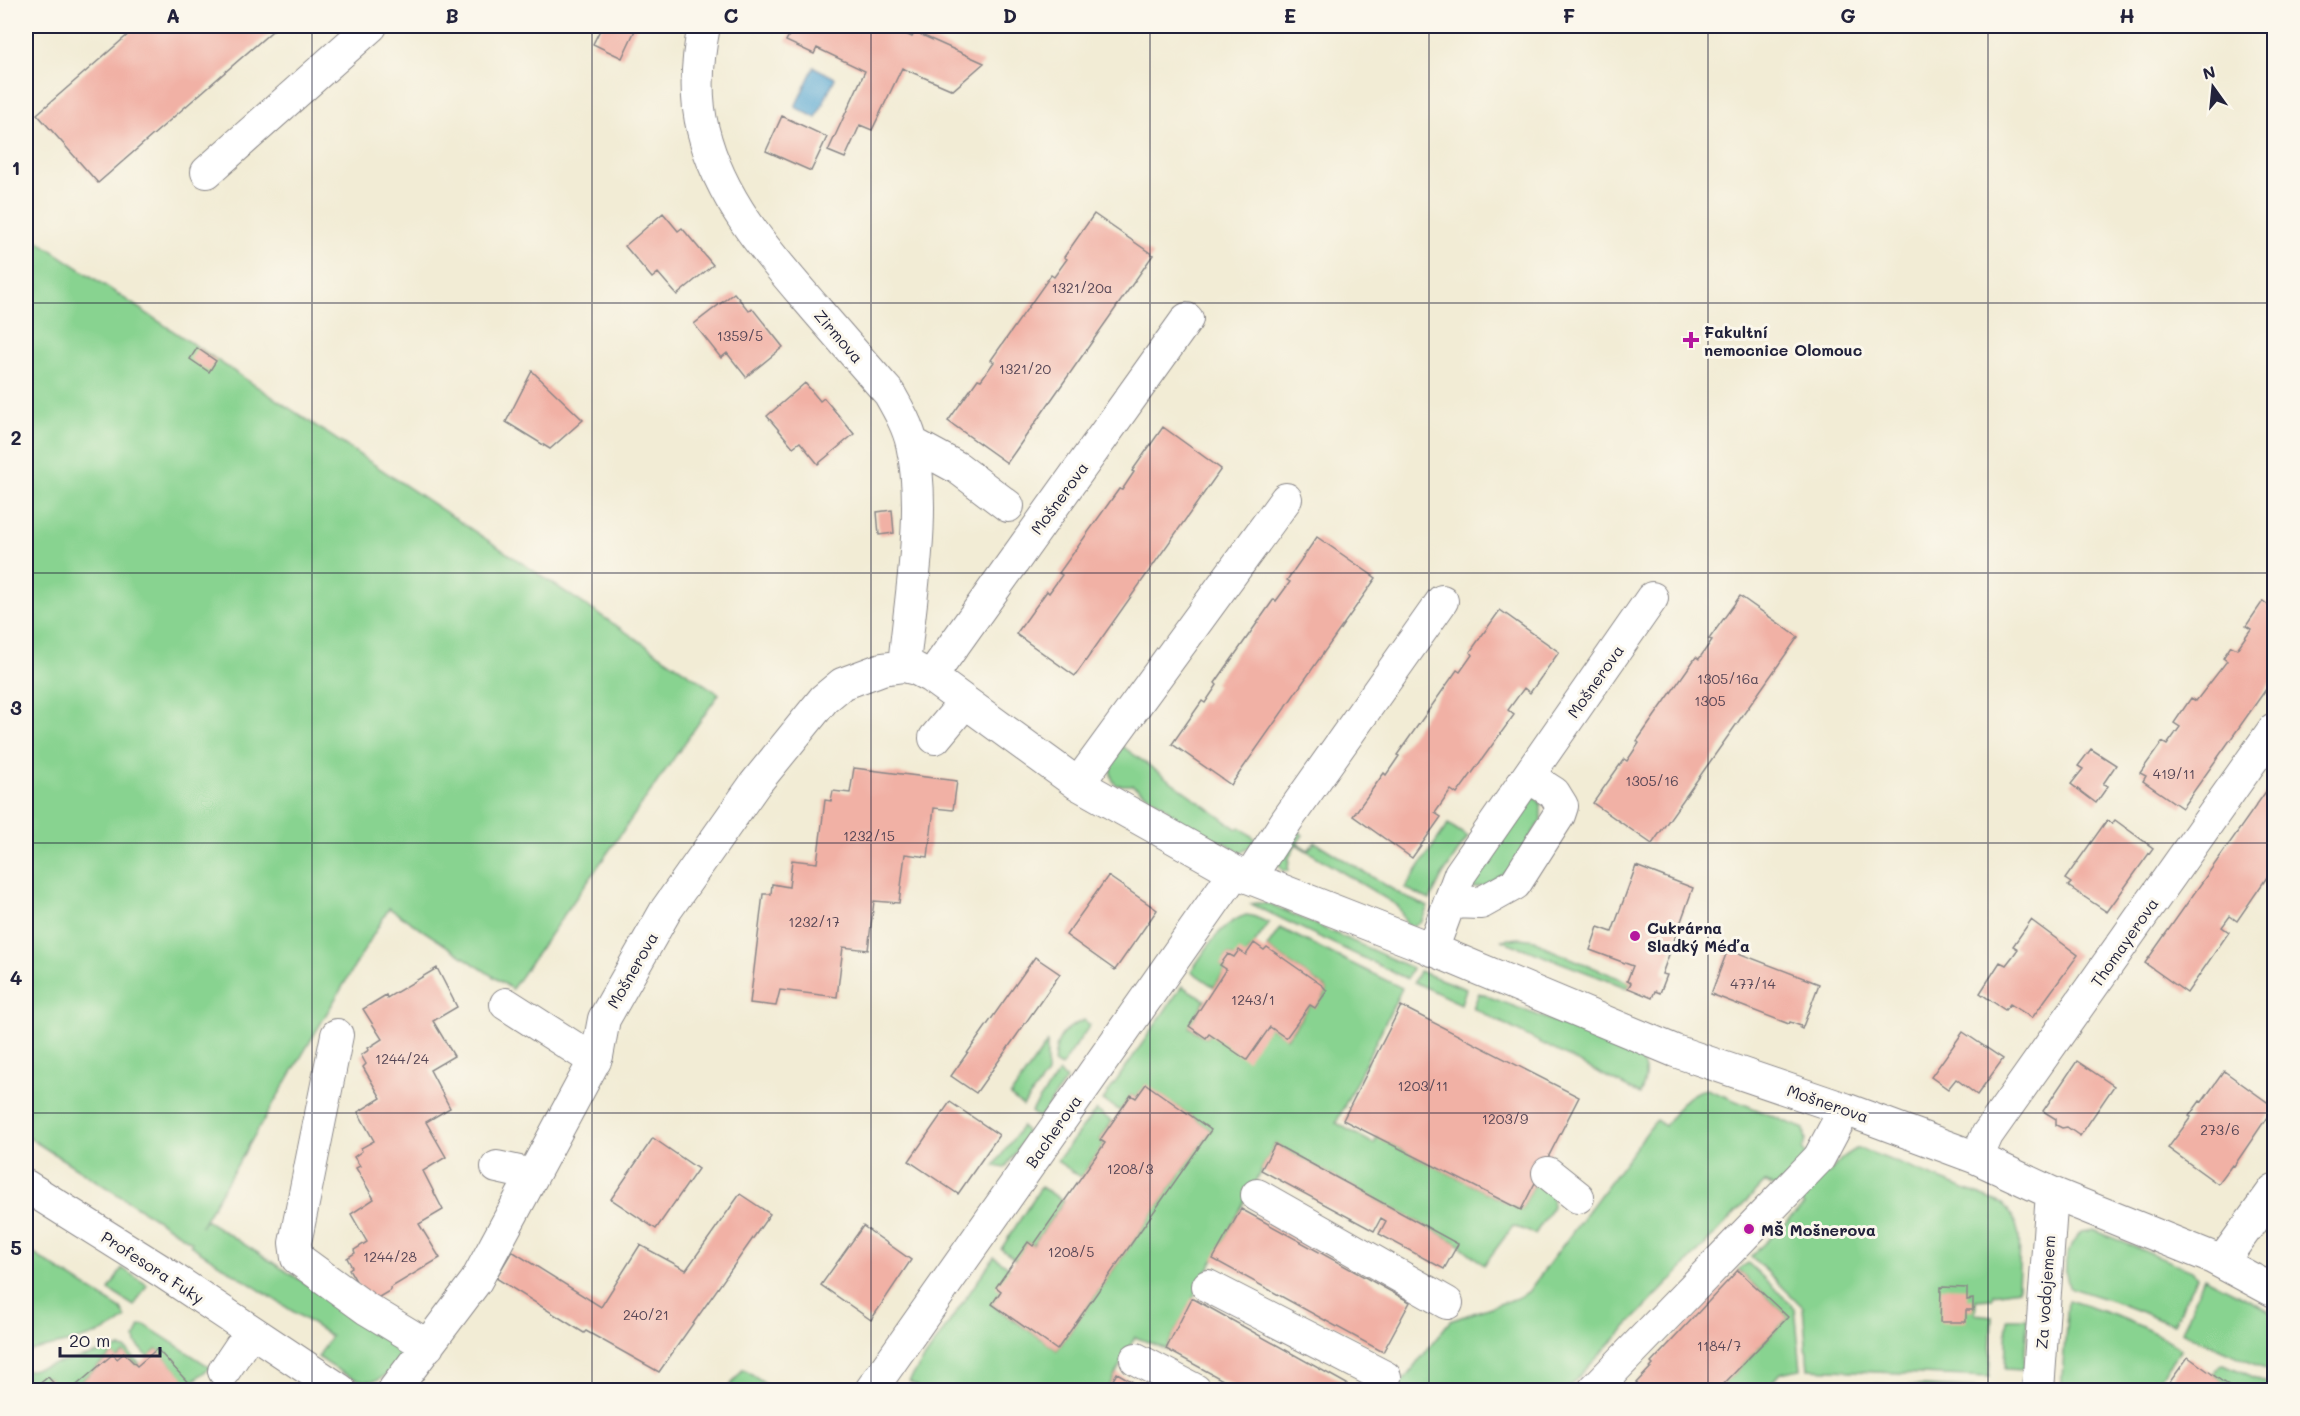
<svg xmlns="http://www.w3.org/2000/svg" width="2300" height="1416" viewBox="0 0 2300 1416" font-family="Mali,sans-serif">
<rect width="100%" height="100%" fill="#fbf7ec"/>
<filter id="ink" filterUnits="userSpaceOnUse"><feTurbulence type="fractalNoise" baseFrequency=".0167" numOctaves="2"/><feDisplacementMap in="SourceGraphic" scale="12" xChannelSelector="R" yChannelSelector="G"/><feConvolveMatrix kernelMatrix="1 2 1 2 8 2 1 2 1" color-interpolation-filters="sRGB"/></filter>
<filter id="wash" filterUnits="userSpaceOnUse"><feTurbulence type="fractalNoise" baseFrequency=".008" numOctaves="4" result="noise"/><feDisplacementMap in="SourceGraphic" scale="24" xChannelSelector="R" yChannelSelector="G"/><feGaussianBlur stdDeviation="1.35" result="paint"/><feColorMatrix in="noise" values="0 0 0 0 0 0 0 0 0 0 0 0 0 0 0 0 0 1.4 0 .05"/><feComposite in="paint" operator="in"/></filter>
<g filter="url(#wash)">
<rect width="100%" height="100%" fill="#f2ecd5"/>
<!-- green -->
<path fill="#88d390" stroke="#557a66" stroke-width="1.5" d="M26,233L719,694L512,989L389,908L201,1226L206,1220L410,1350C402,1358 395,1368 387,1374C365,1393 337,1369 318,1357L331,1336L190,1245L192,1242L26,1136Z
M1122,746L1237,829L1240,827L1258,841L1242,852H1238C1225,839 1209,840 1197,829L1190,831L1179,826L1180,823L1173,819L1168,810L1160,803L1132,785H1116C1105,772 1114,758 1122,746Z
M1531,793L1541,804V820L1510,870L1485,886L1473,888L1470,886Z
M1448,824L1468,837L1442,876L1430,900L1405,888Z
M1292,828L1303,835L1297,843L1308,850L1315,842L1405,897L1428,907L1421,922L1413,926L1407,925L1398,906L1296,844L1289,858L1288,871H1283L1276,861Z
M1258,903L1270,904L1412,968L1407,979L1251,904Z
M1246,915L1253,916L1269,923L1246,955L1234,957L1228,954L1221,965L1226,969L1214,987L1191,971C1207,949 1219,924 1246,915Z
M1280,928L1402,988L1336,1123L1374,1144L1377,1137L1521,1210L1537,1179L1551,1191L1553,1206L1535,1234L1513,1226L1484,1265L1458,1244L1275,1144L1166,1349L1135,1337L1107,1390H922L909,1381L994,1257L1010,1268L1001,1291L992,1305L1057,1350L1211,1130L1146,1085L1136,1098L1131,1095L1120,1111L1103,1100L1182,986L1205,1000L1189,1027L1206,1038L1209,1034L1270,1027L1287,1038L1310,1005L1315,1007L1327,991L1323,986L1267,947Z
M1520,938L1535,940L1549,949L1631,983L1628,988L1501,940Z
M1419,971L1466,989L1461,1004L1414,982Z
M1479,993L1632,1051C1648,1064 1648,1076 1640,1094L1473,1008Z
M1084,1020L1090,1025L1061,1067L1054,1063C1056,1038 1061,1030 1084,1020Z
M1047,1043V1074L1023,1106L1010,1096Z
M1059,1072L1066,1080L1041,1116H1036L1031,1112Z
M1707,1089L1804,1129L1806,1141L1802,1150L1807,1155L1777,1189L1765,1182L1566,1390H1396L1450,1321L1517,1298L1528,1292L1656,1120L1665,1126C1676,1110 1686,1092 1707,1089Z
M1096,1110L1112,1122L1100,1140L1105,1143L1081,1177L1057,1161Z
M1022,1126L1028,1134L1005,1168L994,1166Z
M1855,1149H1862L2003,1204C2027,1227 2018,1260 2018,1290L1993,1294L1992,1299L1976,1300L1975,1314L1992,1316L1989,1377L1808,1369L1803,1307L1751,1256L1804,1205L1795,1196L1821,1168L1828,1174L1844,1156Z
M1041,1187L1064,1201L1033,1246L1028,1242L1016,1260L1001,1249Z
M2094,1230L2192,1271L2197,1277L2173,1324L2118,1303L2069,1287C2062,1264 2066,1250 2081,1232Z
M26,1249L121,1309L126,1318C102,1339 57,1344 26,1352Z
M1748,1263L1795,1308L1801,1369L1780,1373L1765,1390H1718L1788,1317L1738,1270Z
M122,1268L147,1285L134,1306L109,1290Z
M2204,1277L2274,1313V1373L2182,1332Z
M2068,1300C2106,1312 2149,1325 2181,1350L2151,1390H2061Z
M2007,1319H2027L2024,1370L2005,1369Z
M145,1325L148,1327L210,1367L189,1385L157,1349L148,1357L136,1343L135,1338L140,1326Z
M119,1348L126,1349L139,1364L137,1366L124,1353L117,1359L112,1354L71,1390H60L48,1377L32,1390H26V1371Z
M2224,1364L2274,1386V1390H2234L2212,1374L2220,1365Z
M743,1369L774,1390H727Z
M1805,1381L1968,1388L1988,1389L1787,1390L1789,1385Z"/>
<!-- water -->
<path fill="#58a7d2" stroke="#3d6486" stroke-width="1.5" d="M814,67L835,78L816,118L795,107Z"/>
<g id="blocks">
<!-- building -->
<path fill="#f1b1a5" d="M138,26H278L98,183L37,114Z
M602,26H637L622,58L593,44Z
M794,26H892L891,27L912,37L915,32L984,63L953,90L902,68L872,130L860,125L845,158L828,151L865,71L817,48L814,54L786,41Z
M782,116L827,137L811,171L766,151Z
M663,213L678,231L682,228L713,265L677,295L658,273L652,278L625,246Z
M1094,214L1153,255L1007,463L948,421L978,379L981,380L994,362L991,360L1051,275L1054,277L1067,259L1064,257Z
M734,293L749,311L752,308L783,347L746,377L727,353L721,358L694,324Z
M197,348L216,361L209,372L190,359Z
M532,371L583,420L550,449L506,422Z
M805,383L820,401L824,398L854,434L818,464L800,442L793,447L767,416Z
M1163,427L1221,469L1075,676L1016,634L1047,591L1049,593L1062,575L1059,573L1119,489L1122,490L1134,472L1132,471Z
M892,510L894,533L879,535L877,512Z
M1317,537L1376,578L1231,785L1172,744L1202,701L1205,703L1217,685L1215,683L1274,599L1276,601L1290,582L1287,580Z
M1740,596L1798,637L1652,844L1593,803L1624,759L1627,761L1639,743L1637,741L1696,657L1699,659L1712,640L1709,639Z
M2274,596V678L2182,808L2143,781L2146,776L2140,773L2162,742L2167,745L2180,727L2174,723L2191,698L2196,701L2227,661L2223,658L2231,646L2237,649L2251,629L2246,626L2263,601L2268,605Z
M1500,610L1559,652L1530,693L1524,688L1508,710L1514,715L1457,794L1451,790L1435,813L1441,817L1412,858L1353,816L1384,773L1386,775L1399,756L1397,755L1457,670L1460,672L1472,655L1470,652Z
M2091,749L2116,765L2103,784L2108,786L2096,803L2071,784L2083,769L2078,766Z
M854,768L957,781L953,810L934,808L928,857L905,854L899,903L874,901L868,950L843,947L837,997L780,990L776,1006L750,1003L763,894H771L772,884L789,887L792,860L817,863L825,800L831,801L833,791L850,793Z
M2274,780V859L2271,865L2274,867L2237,921L2230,916L2222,927L2229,932L2187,993L2145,963Z
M2107,820L2112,824L2115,820L2153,848L2107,912L2068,886L2071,883L2065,879Z
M1636,866L1693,888L1662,974L1667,975L1660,993L1655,991L1652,998L1628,988L1631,983L1627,981L1633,966L1590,950L1598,927L1612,932Z
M1108,876L1157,910L1115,970L1066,935Z
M2031,920L2078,955L2032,1018L2010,1004L2005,1010L1980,993L2000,962L2006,965L2013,956L2018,949L2013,946Z
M1254,943L1264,950L1267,947L1323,986L1327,991L1315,1008L1310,1005L1286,1038L1270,1027L1247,1060L1209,1034L1206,1038L1189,1026L1226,969L1220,965L1228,954L1234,957L1239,950L1246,955Z
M1728,949L1819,984L1802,1029L1800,1028L1801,1026L1790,1022L1789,1024L1711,994Z
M1035,957L1060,974L976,1093L951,1076Z
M437,968L457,1007L433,1021L454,1056L430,1070L450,1108L426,1122L446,1157L423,1171L443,1210L419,1224L440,1258L390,1288L391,1290L369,1303L349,1269L352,1267L347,1258L355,1253L354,1250L367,1242L351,1214L374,1199L356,1168L360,1166L354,1157L362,1151L361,1148L374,1141L358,1112L381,1098L363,1067L366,1064L361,1055L369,1050L368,1048L382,1039L363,1009L386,995L387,998Z
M1401,1006L1579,1097L1521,1210L1343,1120Z
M1963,1032L2003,1059L1977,1095L1956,1079L1948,1089L1931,1077Z
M2077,1061L2114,1086L2080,1136L2067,1127L2062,1128L2056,1125V1119L2043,1111Z
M2224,1071L2274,1107L2234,1166L2232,1165L2218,1184L2168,1148L2191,1117L2189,1116L2200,1101L2202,1102Z
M1146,1084L1211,1130L1057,1350L992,1304L1001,1291L996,1287L1028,1242L1033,1246L1105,1143L1100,1140L1131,1095L1136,1098Z
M950,1102L999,1135L958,1194L909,1161Z
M653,1138L698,1169L656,1229L611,1199Z
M1275,1144L1458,1244L1444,1269L1379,1234L1386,1221L1381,1218L1374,1231L1261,1170Z
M740,1194L770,1214L659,1372L586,1331L584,1333L496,1278L512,1251L601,1307L640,1245L686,1270Z
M1241,1209L1410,1302L1383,1352L1213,1259Z
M863,1226L911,1260L871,1320L821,1285Z
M1738,1270L1788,1317L1718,1390H1644L1636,1383L1653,1365L1651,1363Z
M1941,1287L1967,1288V1300L1973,1299V1310H1966V1322H1940Z
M1192,1298L1347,1384L1343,1390H1241L1166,1349Z
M157,1349L195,1390H71L113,1354L117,1359L124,1353L137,1366Z
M2188,1357L2212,1374L2234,1390H2164Z
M1117,1373L1138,1385L1148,1390H1107Z
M48,1377L60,1390H32Z"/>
</g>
</g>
<g filter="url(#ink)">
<use href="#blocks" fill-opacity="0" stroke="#8a8788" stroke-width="1.5"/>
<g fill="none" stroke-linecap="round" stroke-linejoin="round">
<!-- minor casing -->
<g stroke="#8a8788" stroke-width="34">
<path id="minor" d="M704,26C697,60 694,95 703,130C720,200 768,254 814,307C839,336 864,365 889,393C898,409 908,426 912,444C927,510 910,599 904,666
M207,172L371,26
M912,443L958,468L1008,506
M931,677L1187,319
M935,738L965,702
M1078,784L1286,499
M1250,877L1287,820L1442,601
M1450,902L1481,903L1515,884L1559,815L1562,806L1554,793L1537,782
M1432,950L1460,874L1652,598
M506,1004L595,1061
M337,1035L295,1243L297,1258L367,1309L428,1346
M1977,1158L1987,1135L2274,729
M497,1167L533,1175
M1548,1173L1578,1197
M26,1186L163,1272L340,1390
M1257,1195L1447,1303
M2222,1262L2274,1190
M1208,1286L1385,1377
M1136,1359L1195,1390
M224,1371L251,1331
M394,1390L476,1281L597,1056L604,1019L666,910L755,784L824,699L842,684L882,669L904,666L916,669L931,677L1078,784L1235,872L1424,946L1675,1051L1845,1109L1977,1158L2052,1193L2213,1258L2274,1291
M871,1390L1235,872
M1594,1390L1819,1158L1845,1109
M2038,1390L2052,1193"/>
</g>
<!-- minor -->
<use href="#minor" stroke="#fff" stroke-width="32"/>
</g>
</g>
<!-- grid -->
<path fill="none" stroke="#22223b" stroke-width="1.5" stroke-opacity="0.55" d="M312,26V1390M592,26V1390M871,26V1390M1150,26V1390M1429,26V1390M1708,26V1390M1988,26V1390M26,303H2274M26,573H2274M26,843H2274M26,1113H2274"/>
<!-- markers -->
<g fill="#b5179e" stroke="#fbf7ec" stroke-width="2">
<path d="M1688 331h6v6h6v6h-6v6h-6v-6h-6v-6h6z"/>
<circle cx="1635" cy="936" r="6"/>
<circle cx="1749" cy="1229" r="6"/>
</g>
<g text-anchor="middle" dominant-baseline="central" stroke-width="6" stroke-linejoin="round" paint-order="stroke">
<!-- number labels -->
<g font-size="14" fill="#564656">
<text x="1082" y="287">1321/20a</text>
<text x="740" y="335">1359/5</text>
<text x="1025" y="368">1321/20</text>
<text x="1728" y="678">1305/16a</text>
<text x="1710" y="700">1305</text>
<text x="2174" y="773">419/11</text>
<text x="1652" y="780">1305/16</text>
<text x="869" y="835">1232/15</text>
<text x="814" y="921">1232/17</text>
<text x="1753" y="983">477/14</text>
<text x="1253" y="999">1243/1</text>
<text x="402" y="1058">1244/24</text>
<text x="1423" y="1085">1203/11</text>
<text x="1505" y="1118">1203/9</text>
<text x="2220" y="1129">273/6</text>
<text x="1130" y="1168">1208/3</text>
<text x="1071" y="1251">1208/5</text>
<text x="390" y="1256">1244/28</text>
<text x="646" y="1314">240/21</text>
<text x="1719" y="1345">1184/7</text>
</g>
<!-- poi labels -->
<g font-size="16" font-weight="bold" fill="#22223b" stroke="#fbf7ec" text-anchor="start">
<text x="1704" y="331">Fakultní<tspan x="1704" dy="18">nemocnice Olomouc</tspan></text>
<text x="1647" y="927">Cukrárna<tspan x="1647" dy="18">Sladký Méďa</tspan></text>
<text x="1761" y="1229">MŠ Mošnerova</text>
</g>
<!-- street labels -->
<g font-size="16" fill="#22223b" stroke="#fbf7ec">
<text transform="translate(839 336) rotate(49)">Zirmova</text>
<text transform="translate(1059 498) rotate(-54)">Mošnerova</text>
<text transform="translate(1595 681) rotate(-55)">Mošnerova</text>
<text transform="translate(2124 942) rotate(-55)">Thomayerova</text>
<text transform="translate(632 970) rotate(-60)">Mošnerova</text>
<text transform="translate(1828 1103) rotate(19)">Mošnerova</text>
<text transform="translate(1053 1131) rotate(-55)">Bacherova</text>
<text transform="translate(153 1267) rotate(33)">Profesora Fuky</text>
<text transform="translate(2045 1292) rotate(-86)">Za vodojemem</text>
</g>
</g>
<!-- margin -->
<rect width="2300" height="1416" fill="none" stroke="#fbf7ec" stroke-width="66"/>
<!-- north arrow -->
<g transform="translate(2213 87) rotate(345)" stroke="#fbf7ec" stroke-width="4.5" paint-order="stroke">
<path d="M0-4.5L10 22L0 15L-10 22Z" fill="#22223b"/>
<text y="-9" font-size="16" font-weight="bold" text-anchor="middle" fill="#22223b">N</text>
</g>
<!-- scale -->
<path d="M60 1347v9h100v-9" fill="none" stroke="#22223b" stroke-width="3"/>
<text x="69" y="1347" font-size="18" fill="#22223b" stroke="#fbf7ec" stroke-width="4.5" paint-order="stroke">20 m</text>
<rect x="33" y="33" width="2234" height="1350" fill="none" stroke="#22223b" stroke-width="2"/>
<g font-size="20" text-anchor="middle" font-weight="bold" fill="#22223b">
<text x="173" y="23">A</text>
<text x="452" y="23">B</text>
<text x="731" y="23">C</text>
<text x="1010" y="23">D</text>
<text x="1290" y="23">E</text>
<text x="1569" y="23">F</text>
<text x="1848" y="23">G</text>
<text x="2127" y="23">H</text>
<text x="16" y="175">1</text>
<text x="16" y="445">2</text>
<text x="16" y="715">3</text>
<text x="16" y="985">4</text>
<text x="16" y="1255">5</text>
</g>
</svg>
